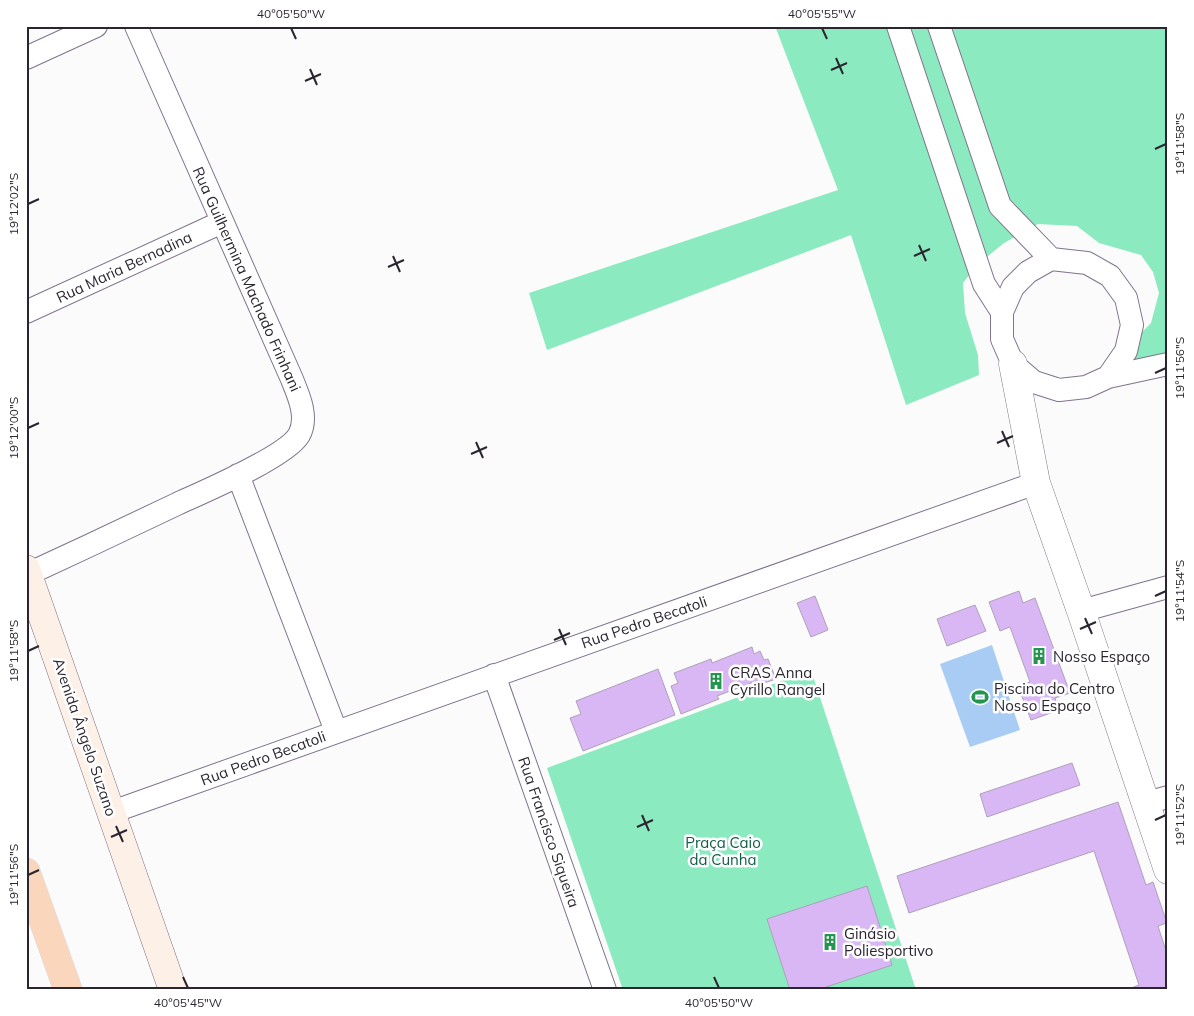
<svg xmlns="http://www.w3.org/2000/svg" width="1194" height="1016" viewBox="0 0 1194 1016" font-family="Mulish,sans-serif">
<rect width="100%" height="100%" fill="#fbfbfb"/>
<!-- green -->
<path fill="#8beac0" d="M775,26H1168V356L1130,363L1138,336L1151,323L1159,293L1153,272L1141,255L1099,243L1077,226L1038,224L1004,243L977,265L963,283L965,313L978,355L979,375L906,405L851,235L547,350L529,293L838,190Z
M811,670L916,990H623L547,768Z"/>
<!-- water -->
<path fill="#a8ccf4" d="M992,645L1020,730L970,747L940,664Z"/>
<!-- building -->
<path fill="#d9b7f4" stroke="#aea0ba" d="M1019,591L1023,603L1035,598L1070,693L1055,698L1059,710L1031,720L1018,686L1030,682L1010,627L1000,631L989,602Z
M815,596L828,630L811,637L797,603Z
M975,605L986,631L947,646L937,619Z
M752,647L754,654L760,651L764,660L768,659L776,679L761,684L759,680L717,696L719,699L681,714L671,686L678,683L674,673L711,659L712,663Z
M658,669L675,715L583,751L570,718L581,714L576,701Z
M1072,763L1080,785L987,817L980,794Z
M1118,802L1146,885L1153,882L1167,923L1158,926L1168,957V990H1126L1139,985L1094,851L909,913L897,876Z
M867,886L892,965L817,990H790L767,919Z"/>
<g fill="none" stroke-linecap="round" stroke-linejoin="round">
<!-- minor casing -->
<g stroke="#80738c" stroke-width="24">
<path id="minor" d="M898,26L984,284L1002,312
M939,26L1000,206L1051,259
M26,58L96,26
M1051,259L1087,263L1110,276L1126,298L1132,325L1126,351L1108,377L1086,387L1059,390L1034,382L1013,364L1002,339V312L1013,287L1028,272Z
M26,312L222,222
M1108,377L1168,364
M238,475L336,731
M28,574C78,551 127,528 177,504C203,492 286,457 299,435C309,417 298,394 291,377L136,26
M1081,611L1168,587
M494,675L605,990
M1146,803L1168,797
M112,812L1036,483"/>
</g>
<!-- tertiary casing -->
<g stroke="#80738c" stroke-width="29">
<path id="tertiary" d="M1013,364L1036,483L1081,611L1168,870"/>
</g>
<!-- secondary casing -->
<g stroke="#80738c" stroke-width="29">
<path id="secondary" d="M26,569L173,990"/>
</g>
<!-- trunk casing -->
<g stroke="#d9d8da" stroke-width="29">
<path id="trunk" d="M26,872L68,990"/>
</g>
<!-- minor -->
<use href="#minor" stroke="#fff" stroke-width="22"/>
<!-- tertiary -->
<use href="#tertiary" stroke="#fff" stroke-width="28"/>
<!-- secondary -->
<use href="#secondary" stroke="#fdf0e6" stroke-width="28"/>
<!-- trunk -->
<use href="#trunk" stroke="#fad7bc" stroke-width="28"/>
</g>
<!-- ticks -->
<path fill="none" stroke="#2b252f" stroke-width="2" d="M291,28L296,39M822,28L827,39M836,58L843,74M310,69L317,85M831,70L847,63M305,81L321,74M1155,149L1166,144M28,204L39,199M919,245L926,261M393,256L400,272M914,256L930,249M388,267L404,260M1155,373L1166,368M28,428L39,423M1002,431L1009,447M476,442L483,458M997,443L1013,436M471,454L487,447M1155,596L1166,591M1085,618L1092,634M559,629L566,645M1080,629L1096,622M554,640L570,633M28,651L39,646M642,815L649,831M1155,820L1166,815M116,826L123,842M637,827L653,820M111,837L127,830M28,875L39,870M183,977L188,988M714,977L719,988"/>
<!-- icons -->
<defs>
<g id="building-bare" transform="scale(1.35)"><path d="M-4-6H4V6H1V3H-1V6H-4ZM-2.5-4.3h1.7v1.8h-1.7ZM.8-4.3h1.7v1.8H.8ZM-2.5-1h1.7V.8h-1.7ZM.8-1h1.7V.8H.8Z" fill="#24954f" stroke="#fff" stroke-width="2.5" paint-order="stroke"/></g>
<g id="stadium-bare" transform="scale(1.35)"><path d="M0-5a6.5 5 0 1 0 0 10a6.5 5 0 1 0 0-10ZM-3.5-1.8h7v3.6h-7Z" fill="#24954f" stroke="#fff" stroke-width="2.5" paint-order="stroke"/></g>
</defs>
<g fill-rule="evenodd">
<use href="#building-bare" x="1039" y="656"/>
<use href="#building-bare" x="716" y="681"/>
<use href="#stadium-bare" x="980" y="697"/>
<use href="#building-bare" x="830" y="942"/>
</g>
<g text-anchor="middle" dominant-baseline="central" stroke-width="5" stroke-linejoin="round" paint-order="stroke">
<!-- street labels -->
<g font-size="15" fill="#2b252f" stroke="#fff">
<text transform="translate(124 267) rotate(-25)">Rua Maria Bernadina</text>
<text transform="translate(247 279) rotate(66)">Rua Guilhermina Machado Frinhani</text>
<text transform="translate(644 622) rotate(-19)">Rua Pedro Becatoli</text>
<text transform="translate(85 737) rotate(71)">Avenida Ângelo Suzano</text>
<text transform="translate(263 758) rotate(-20)">Rua Pedro Becatoli</text>
<text transform="translate(549 832) rotate(71)">Rua Francisco Siqueira</text>
</g>
<!-- poi labels -->
<g font-size="15" fill="#2b252f" stroke="#fff" text-anchor="start">
<text x="1053" y="656">Nosso Espaço</text>
<text x="730" y="672">CRAS Anna<tspan x="730" dy="17">Cyrillo Rangel</tspan></text>
<text x="994" y="688">Piscina do Centro<tspan x="994" dy="17">Nosso Espaço</tspan></text>
<text x="844" y="933">Ginásio<tspan x="844" dy="17">Poliesportivo</tspan></text>
</g>
<!-- park labels -->
<g font-size="15" fill="#105f44" stroke="#fff">
<text x="723" y="842">Praça Caio<tspan x="723" dy="17">da Cunha</tspan></text>
</g>
</g>
<!-- border -->
<rect width="1194" height="1016" fill="none" stroke="#ffffff" stroke-width="55"/>
<rect x="28" y="28" width="1138" height="960" fill="none" stroke="#2b252f" stroke-width="2"/>
<g font-size="12" text-anchor="middle" fill="#2b252f">
<text x="291" y="18">40°05'50"W</text>
<text x="822" y="18">40°05'55"W</text>
<text transform="translate(1180 144) rotate(-90)" y="4">19°11'58"S</text>
<text transform="translate(14 204) rotate(-90)" y="4">19°12'02"S</text>
<text transform="translate(1180 368) rotate(-90)" y="4">19°11'56"S</text>
<text transform="translate(14 428) rotate(-90)" y="4">19°12'00"S</text>
<text transform="translate(1180 591) rotate(-90)" y="4">19°11'54"S</text>
<text transform="translate(14 651) rotate(-90)" y="4">19°11'58"S</text>
<text transform="translate(1180 815) rotate(-90)" y="4">19°11'52"S</text>
<text transform="translate(14 875) rotate(-90)" y="4">19°11'56"S</text>
<text x="188" y="1007">40°05'45"W</text>
<text x="719" y="1007">40°05'50"W</text>
</g>
</svg>
